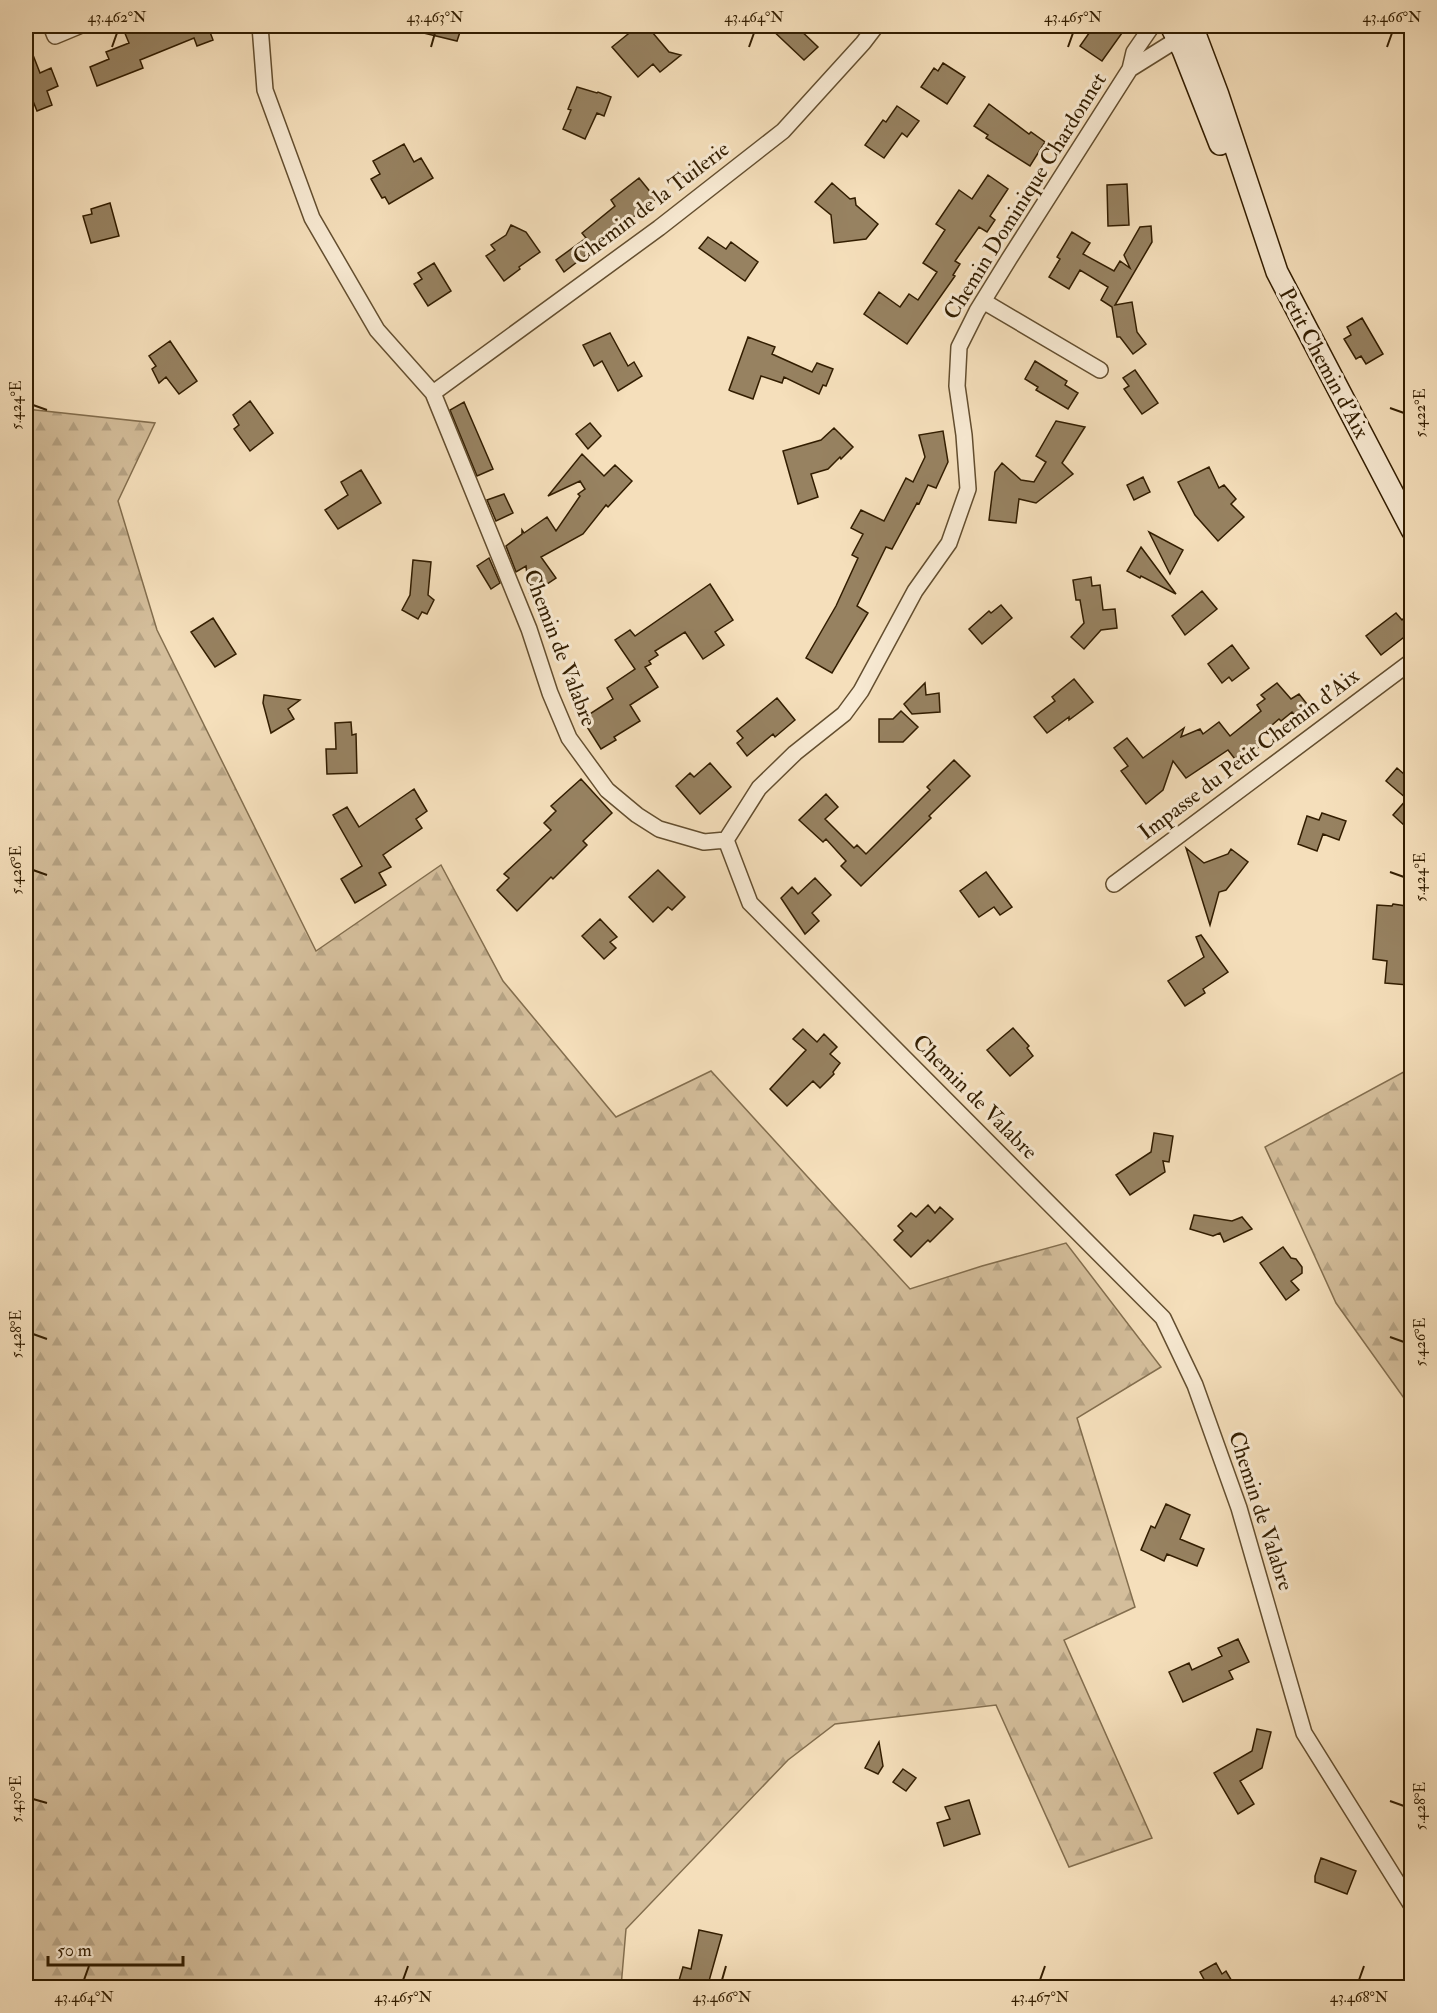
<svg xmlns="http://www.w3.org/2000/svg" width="1437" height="2013" viewBox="0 0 1437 2013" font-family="'IM FELL Double Pica',serif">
<defs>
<pattern id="forest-firs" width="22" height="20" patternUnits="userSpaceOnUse" patternTransform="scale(1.5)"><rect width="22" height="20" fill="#d4be9b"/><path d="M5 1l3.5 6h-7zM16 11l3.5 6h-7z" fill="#b6a384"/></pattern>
</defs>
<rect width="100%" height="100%" fill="#f5dfbb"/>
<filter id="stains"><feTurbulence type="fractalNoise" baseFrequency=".00333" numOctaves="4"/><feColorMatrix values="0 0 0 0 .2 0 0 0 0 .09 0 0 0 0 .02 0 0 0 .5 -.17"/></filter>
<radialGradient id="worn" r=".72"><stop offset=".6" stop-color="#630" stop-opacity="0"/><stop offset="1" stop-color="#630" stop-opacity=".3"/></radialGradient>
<!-- forest -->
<path fill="url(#forest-firs)" stroke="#836e4e" stroke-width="1.5" d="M26,409L155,423L118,501L157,630L316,951L441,865L503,981L616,1117L711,1071L910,1289L982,1266L1066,1243L1161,1367L1077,1418L1135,1607L1064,1640L1152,1838L1069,1867L996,1705L835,1724L788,1760L626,1929L621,1987H26Z
M1411,1068V1408L1336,1303L1265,1147Z"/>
<!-- building -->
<path fill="#978261" stroke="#321d00" stroke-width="1.5" d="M138,26H224L210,32L213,40L197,46L194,38L140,60L143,68L97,86L90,67L109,59L106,52L129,43L124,31Z
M415,26H462L457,41L415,31Z
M638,26H647L669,52L681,55L660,72L653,64L638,77L612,47Z
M768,26H796L818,47L804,60Z
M1094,26H1127L1102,61L1080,46Z
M26,37L40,73L51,68L58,86L47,91L52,105L37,111L29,91L26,92Z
M943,63L965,77L947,104L921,87L934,68L938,71Z
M577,87L597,93L598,92L611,97L604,116L597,113L585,139L563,129L571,110L568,109Z
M989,104L1029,134L1031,132L1045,142L1030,166L986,138L988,135L974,126Z
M897,106L919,121L907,137L902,133L884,158L865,145L883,120L886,122Z
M404,144L414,162L421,158L433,178L389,204L385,197L382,198L371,179L380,174L373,161Z
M988,175L1008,189L990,216L995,220L987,232L979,227L955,261L960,264L953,275L955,276L907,344L864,314L879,292L900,307L909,294L918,300L937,272L923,263L945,230L936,224L959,190L972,199Z
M639,178L656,199L618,229L619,230L596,250L594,249L564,272L556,260L586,238L582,233L615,206L611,200Z
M832,183L850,199L855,198L856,205L878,224L866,239L834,243L831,215L815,202Z
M1127,184L1129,225L1108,226L1107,185Z
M110,203L119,236L91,243L83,216L92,214L91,209Z
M511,225L526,232L540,252L519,267L520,269L504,281L486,256L495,250L491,245L506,235Z
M1151,226L1152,242L1115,305L1132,302L1137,332L1146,344L1133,354L1120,337H1117L1112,307L1101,300L1108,287L1080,270L1069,289L1049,277L1060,259L1057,257L1072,232L1090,243L1083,254L1114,271L1120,261L1130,268L1124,255L1140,227Z
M708,237L726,249L731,242L758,262L745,281L699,248Z
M434,263L451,291L428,306L414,284L422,279L418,273Z
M1362,318L1383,354L1366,364L1361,356L1356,359L1344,339L1351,335L1347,327Z
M610,333L628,366L634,362L642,376L618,391L602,361L594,366L583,345Z
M748,337L775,347L772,354L812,372L817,363L833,369L826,386L823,385L819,394L784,377L782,383L761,376L753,399L731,391L729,390Z
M170,341L197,381L179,394L166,377L159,383L152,369L156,366L149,356Z
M1035,361L1067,381L1065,385L1078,393L1068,409L1036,390L1038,387L1025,379Z
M1135,370L1158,403L1142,414L1124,389L1129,386L1123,378Z
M250,401L273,433L250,451L234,429L239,425L233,415Z
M464,402L493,469L477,476L450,410Z
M1056,421L1085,427L1062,463L1073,474L1036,503L1019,499L1016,523L989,520L995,472L1002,463L1021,480L1034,482L1046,462L1036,456Z
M590,423L601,436L588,449L576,434Z
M834,428L853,447L841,459L840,457L828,469L811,474L818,497L798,504L783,451L821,440Z
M943,431L948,462L936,488L928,485L919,504L917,503L892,549L886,547L857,606L868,613L832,673L806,658L836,606L858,558L852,555L863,534L851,528L861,510L884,521L906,478L913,482L925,457L919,435Z
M582,454L604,476L615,465L632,481L608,507L606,505L583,534L541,557L556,578L544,586L529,593L526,566L516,572L506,546L522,534V530L524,533L547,517L556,531L580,496L578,494L585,489L580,481L548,496Z
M1209,467L1219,488L1224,485L1236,499L1231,504L1244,517L1218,541L1195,515L1178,482Z
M361,470L381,503L338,529L325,510L348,495L341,482Z
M1143,477L1150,492L1134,500L1127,485Z
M504,494L513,513L496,521L487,500Z
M1149,532L1183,550L1170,574Z
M1141,547L1176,594L1141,576L1140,578L1127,571Z
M489,558L500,583L491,589L477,566Z
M413,560L431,562L428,595L434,600L427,614L422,612L418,619L402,610L410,595Z
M1091,577L1092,586L1100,585L1103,610L1115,609L1117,628L1101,630L1084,649L1071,637L1084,623L1080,600H1076L1073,580Z
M710,584L733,620L715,632L724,645L703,659L685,632L655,651L658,655L649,661L651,664L645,667L658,687L630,705L640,721L614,737L616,740L601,749L582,719L613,699L607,688L635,669L615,640L630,630L635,636Z
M1202,591L1217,609L1185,635L1172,616Z
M1001,605L1012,618L982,644L969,629L989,611L991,613Z
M1396,613L1402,620L1404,618L1412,626V631L1381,655L1366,636Z
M213,618L236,654L215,667L191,632Z
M1232,645L1249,668L1232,681L1229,677L1222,683L1208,664Z
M1074,679L1093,702L1069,720V717L1047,733L1034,717L1055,701L1052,697Z
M925,683L926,695L939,693L940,712L912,714L904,704Z
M1277,683L1291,699L1299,694L1311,709L1298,719L1292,712L1281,721L1279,719L1258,737L1259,739L1256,741L1260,746L1238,763L1228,750L1186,778L1173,761L1163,790L1146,804L1121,771L1128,766L1114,748L1127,738L1143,758L1184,728L1181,737L1200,729L1203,734L1219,722L1230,736L1261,711L1257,705L1265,699L1261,695Z
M264,695L300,700L288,709L294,719L271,733L263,703Z
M777,698L795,720L775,737L773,734L747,756L737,743L743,738L737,731Z
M901,711L918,727L903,742H879V719H893Z
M351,722L352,735L356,734L357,773L327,774L326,749H336L335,723Z
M954,760L970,776L929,816L931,818L861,886L841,866L846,861L826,839L823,842L799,820L826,794L838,807L825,819L854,848L857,845L866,854L930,790L927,787Z
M710,763L731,787L700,814L676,786L690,773L694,777Z
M1397,768L1412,781V819L1405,826L1393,815L1407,799L1386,781Z
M581,779L612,813L583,841L587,845L553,879L551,877L517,911L497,890L509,878L504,874L551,830L544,823L556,811L551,806Z
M414,789L427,811L416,819L422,828L383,855L391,867L379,873L386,885L355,903L341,879L362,866L333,815L347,807L359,827Z
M1322,813L1346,821L1339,840L1323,834L1317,851L1298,844L1307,816L1319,820Z
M1186,848L1204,863L1228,854L1231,849L1248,862L1226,890L1219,892L1210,925Z
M658,870L685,897L672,910L668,907L653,922L629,897Z
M986,872L1012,907L1000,915L994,907L979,917L960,891Z
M815,878L831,895L812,913L819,921L805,934L781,898L792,887L798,894Z
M1393,904L1406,906L1404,936H1407L1405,962L1411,963L1408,985L1385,983L1387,961L1373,959L1377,905L1392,906Z
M600,919L617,937L610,942L616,948L604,959L582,936Z
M1201,935L1228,972L1203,989L1205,993L1185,1006L1168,981L1204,957L1196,937Z
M1013,1028L1029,1046L1027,1048L1033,1056L1010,1076L987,1050Z
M803,1029L817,1042L824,1034L837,1047L830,1054L840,1063L833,1072L834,1074L820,1088L813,1081L787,1106L770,1089L806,1050L793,1039Z
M1154,1133L1173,1136L1169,1162L1163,1161L1165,1172L1130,1195L1116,1175L1151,1152Z
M928,1205L935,1213L940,1207L953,1219L930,1242L928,1240L911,1257L894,1240L903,1231L898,1226L911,1213L916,1217Z
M1194,1215L1232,1221L1242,1217L1252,1229L1224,1242L1220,1233L1213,1236L1190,1229Z
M1283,1247L1291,1258L1296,1259L1302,1267V1273L1291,1281L1299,1290L1286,1300L1260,1263Z
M1166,1504L1190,1515L1180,1539L1204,1549L1197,1566L1167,1554L1164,1561L1141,1550L1151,1526L1155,1528Z
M1238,1639L1249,1662L1229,1671L1233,1679L1183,1702L1169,1672L1189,1663L1192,1670L1222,1656L1218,1648Z
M1257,1729L1271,1732L1262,1768L1240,1781L1254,1804L1238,1814L1214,1773L1252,1751Z
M879,1742L883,1766L878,1774L865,1768Z
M903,1769L916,1778L906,1791L893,1782Z
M969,1800L980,1834L944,1846L937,1823L950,1819L945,1807Z
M1321,1858L1356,1871L1347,1894L1315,1882V1876Z
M699,1930L722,1935L707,1988H689L678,1984L683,1967L691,1969Z
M1216,1963L1222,1974L1226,1971L1236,1988H1198L1206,1983L1200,1972Z"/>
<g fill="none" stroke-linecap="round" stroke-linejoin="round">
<!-- street casing -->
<g stroke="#634e2f" stroke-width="18">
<path id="street" d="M51,26L55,36L79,26
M260,26L265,90L312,218L377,330L433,393L529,629L550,693L569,738L607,790L637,815L659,829L704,842L726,840L750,903L1163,1318L1195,1385L1239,1508L1304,1733L1412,1906
M1130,69L1186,34
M983,301L1100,370
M433,393L659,228L783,131L863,43L876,26
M726,840L759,788L795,753L844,714L861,691L915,591L949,543L968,489L964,435L957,386L959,347L977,311L1009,259L1130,69L1134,52L1152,26
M1114,884L1412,661"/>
</g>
<!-- secondary casing -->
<g stroke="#321d00" stroke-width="24">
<path id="secondary" d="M1171,26L1183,50L1220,144
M1192,26L1218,95L1277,272L1412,530"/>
</g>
<!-- street -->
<use href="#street" stroke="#f8ead3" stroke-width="15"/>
<!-- secondary -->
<use href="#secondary" stroke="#f8ead3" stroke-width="21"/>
</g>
<!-- ticks -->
<path fill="none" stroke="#321d00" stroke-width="2" d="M112,47L117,33M431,47L435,33M749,47L754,33M1068,47L1073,33M1387,47L1392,33M33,405L47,410M1390,408L1404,413M33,870L47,875M1390,872L1404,877M33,1334L47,1339M1390,1337L1404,1342M33,1799L47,1803M1390,1801L1404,1806M84,1980L89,1966M403,1980L408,1966M722,1980L726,1966M1040,1980L1045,1966M1359,1980L1364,1966"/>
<g text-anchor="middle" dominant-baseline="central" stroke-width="6" stroke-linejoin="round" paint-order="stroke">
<!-- street labels -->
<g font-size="22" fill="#321d00" stroke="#f8ead3">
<text transform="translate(1025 196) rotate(-58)">Chemin Dominique Chardonnet</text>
<text transform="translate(651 203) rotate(-37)">Chemin de la Tuilerie</text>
<text transform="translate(1324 363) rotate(62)">Petit Chemin d'Aix</text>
<text transform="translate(560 648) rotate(69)">Chemin de Valabre</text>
<text transform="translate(1249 754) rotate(-37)">Impasse du Petit Chemin d'Aix</text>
<text transform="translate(975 1097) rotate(45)">Chemin de Valabre</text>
<text transform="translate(1261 1511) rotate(72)">Chemin de Valabre</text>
</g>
</g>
<!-- margin -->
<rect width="1437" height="2013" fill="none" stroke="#f5dfbb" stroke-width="66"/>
<!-- scale -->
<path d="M48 1956v9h135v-9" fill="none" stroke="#321d00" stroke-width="3"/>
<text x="57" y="1956" font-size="18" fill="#321d00" stroke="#f8ead3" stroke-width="4.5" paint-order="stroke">50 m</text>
<rect x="33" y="33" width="1371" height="1947" fill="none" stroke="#321d00" stroke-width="2"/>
<g font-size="15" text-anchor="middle" fill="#321d00">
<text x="117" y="22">43.462°N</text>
<text x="435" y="22">43.463°N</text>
<text x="754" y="22">43.464°N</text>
<text x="1073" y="22">43.465°N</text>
<text x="1392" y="22">43.466°N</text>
<text transform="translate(16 405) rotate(-90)" y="5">5.424°E</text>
<text transform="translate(1420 413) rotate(-90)" y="5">5.422°E</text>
<text transform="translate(16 870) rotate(-90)" y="5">5.426°E</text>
<text transform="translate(1420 877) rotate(-90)" y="5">5.424°E</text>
<text transform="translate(16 1334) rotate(-90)" y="5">5.428°E</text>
<text transform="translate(1420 1342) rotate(-90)" y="5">5.426°E</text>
<text transform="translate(16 1799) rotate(-90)" y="5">5.430°E</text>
<text transform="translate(1420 1806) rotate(-90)" y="5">5.428°E</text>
<text x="84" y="2002">43.464°N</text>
<text x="403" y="2002">43.465°N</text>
<text x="722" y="2002">43.466°N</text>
<text x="1040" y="2002">43.467°N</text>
<text x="1359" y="2002">43.468°N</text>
</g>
<rect width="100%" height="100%" filter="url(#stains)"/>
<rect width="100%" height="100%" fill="url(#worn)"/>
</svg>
